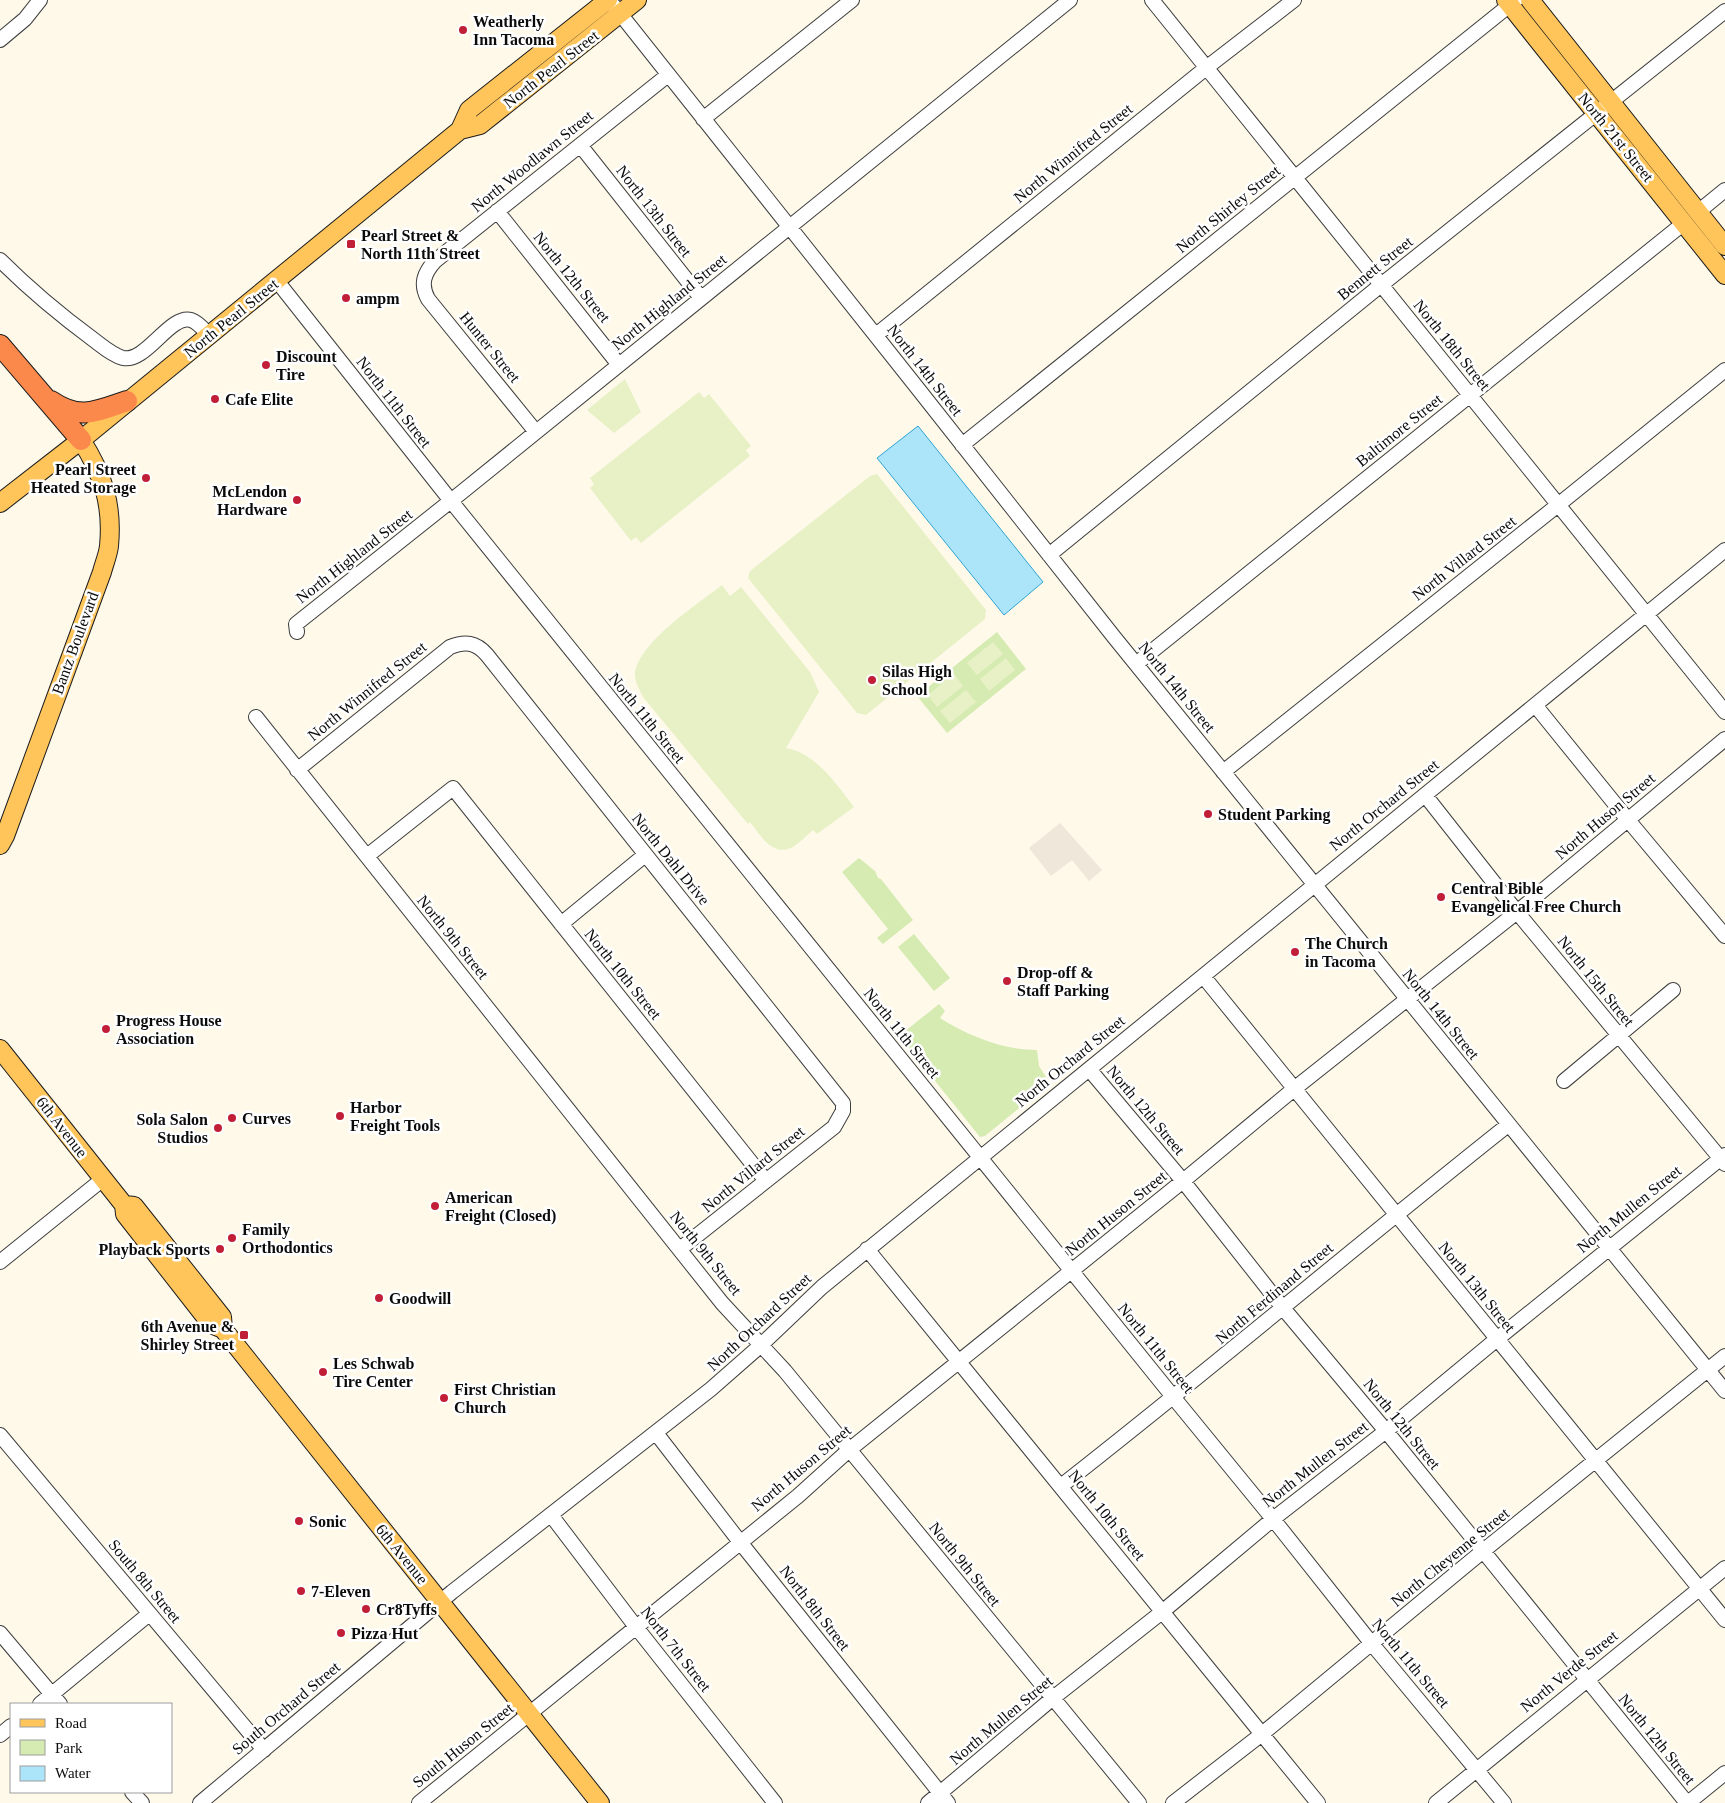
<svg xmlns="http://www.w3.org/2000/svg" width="1725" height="1803" viewBox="0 0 1725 1803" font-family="Georgia,serif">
<rect width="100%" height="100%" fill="#fff9ea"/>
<!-- green -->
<path fill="#d6ebb2" d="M997,632L1026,669L947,733L917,696Z
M859,858L875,871L878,878L881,879L913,920L883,944L877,938L888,929L842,872Z
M914,934L950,978L934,991L898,947Z
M939,1004L945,1011L940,1018C969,1036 1002,1050 1037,1050L1039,1066L1050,1083L985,1136L980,1137L899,1036Z"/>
<!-- pitch -->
<path fill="#e7f1c5" d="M625,379L641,412L614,433L587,410Z
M699,392L704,398L709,394L751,446L746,450L750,456L641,543L636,537L631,541L590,488L594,484L590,478Z
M877,474L986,610L985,619L866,715L857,713L748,578L750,571L870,476Z
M722,585L730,596L741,587L810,672L819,692L786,748C816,753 837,785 854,807L817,834L813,830C807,835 799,844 791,848C772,856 760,835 750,822L748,824L643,697C640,690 635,683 635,675C636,644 699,603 722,585Z
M993,642L1003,654L977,675L967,663Z
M1006,658L1015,670L989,691L980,679Z
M954,674L963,686L937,707L928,695Z
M966,690L976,702L950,723L940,711Z"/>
<!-- plaza -->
<path fill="#eee7da" d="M1060,823L1102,870L1089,881L1072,860L1051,876L1029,848Z"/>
<!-- water -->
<path fill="#ace4f9" stroke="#30a3d3" d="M918,426L1043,582L1004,615L877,458Z"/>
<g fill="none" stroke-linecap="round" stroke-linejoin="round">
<!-- minor casing -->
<g stroke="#3e3e3e" stroke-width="16">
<path id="minor" d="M1152,0L1725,712
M614,6L919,390L1114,637L1725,1391
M0,40L25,19L40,0
M703,119L852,0
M580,145L701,298
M497,211L619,365
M1698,212L1725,190
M0,260C29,289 60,315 94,340C102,346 112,355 123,358C146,363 170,314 191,320C198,322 204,330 209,335
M277,281L451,501L1174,1398L1273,1519L1372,1644L1504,1803
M876,335L1206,68L1294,0
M536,432L428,299C420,284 424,273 435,261L668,75
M962,445L1516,0
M1049,555L1381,285L1725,11
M297,632L296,624L462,492L1070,0
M1136,664L1684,223
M1535,705L1628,820L1725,936
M256,717L722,1303L785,1371L1139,1803
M297,770L450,647C465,641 476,642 487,655L843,1103V1111L834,1127L680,1249
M1223,772L1558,505L1725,370
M1425,795L1517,912L1725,1164
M367,856L453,788L766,1181
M561,924L645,855
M1203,976L1725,1620
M1089,1069L1183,1181L1283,1308L1386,1431L1687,1803
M1564,1081L1673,990
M867,1249L1318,1803
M0,1262L103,1179
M656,1433L740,1542L948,1803
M0,1435L264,1750
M1061,1486C1212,1368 1358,1244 1508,1125
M551,1515L636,1627L775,1803
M0,1633L60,1704
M40,1704L149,1614
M0,1735L11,1726
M132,1792L142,1803
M200,1803L452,1592L711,1389L760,1346L822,1287L1725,550
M419,1803L798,1496L849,1450L1183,1181L1294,1089L1517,912L1725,739
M928,1803L1053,1698L1162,1612L1273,1519L1386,1431L1497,1339L1725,1155
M1173,1803L1262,1734L1483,1551L1725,1356
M1436,1803L1725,1568
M1688,1803L1725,1773"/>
</g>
<!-- major casing -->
<g stroke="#1c1c1c" stroke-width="20">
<path id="major" d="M1506,0L1725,275
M1530,0L1725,246
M460,130L469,110L608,0
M0,503L81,440L460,130L480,125L637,0
M0,845L5,836L102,572C104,564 108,555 109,546C113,505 103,474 81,440
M0,1049L124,1205L125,1214L211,1324L223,1329L600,1803
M125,1205L134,1206L222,1317L223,1329"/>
</g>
<!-- highway casing -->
<g stroke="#1c1c1c" stroke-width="22">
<path id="highway" d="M0,345L81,440
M51,401C80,421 97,411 127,401"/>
</g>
<!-- minor -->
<use href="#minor" stroke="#fff" stroke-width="14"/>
<!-- major -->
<use href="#major" stroke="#ffc55a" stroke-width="18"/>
<!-- highway -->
<use href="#highway" stroke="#fb894c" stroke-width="20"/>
</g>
<!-- markers -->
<g fill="#c11e37" stroke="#fff" stroke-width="2">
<circle cx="463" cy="30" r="5"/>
<rect x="346" y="239" width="10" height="10" rx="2.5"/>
<circle cx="346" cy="298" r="5"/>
<circle cx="266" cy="365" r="5"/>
<circle cx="215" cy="399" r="5"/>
<circle cx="146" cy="478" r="5"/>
<circle cx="297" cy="500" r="5"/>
<circle cx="872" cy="680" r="5"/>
<circle cx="1208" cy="814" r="5"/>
<circle cx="1441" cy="897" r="5"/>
<circle cx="1295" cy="952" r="5"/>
<circle cx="1007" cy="981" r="5"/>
<circle cx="106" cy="1029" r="5"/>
<circle cx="340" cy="1116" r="5"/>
<circle cx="232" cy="1118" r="5"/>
<circle cx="218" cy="1128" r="5"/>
<circle cx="435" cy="1206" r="5"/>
<circle cx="232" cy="1238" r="5"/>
<circle cx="220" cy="1249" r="5"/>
<circle cx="379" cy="1298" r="5"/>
<rect x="239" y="1330" width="10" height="10" rx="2.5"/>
<circle cx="323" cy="1372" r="5"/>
<circle cx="444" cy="1398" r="5"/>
<circle cx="299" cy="1521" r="5"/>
<circle cx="301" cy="1591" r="5"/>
<circle cx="366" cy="1609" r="5"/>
<circle cx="341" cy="1633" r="5"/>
</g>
<g text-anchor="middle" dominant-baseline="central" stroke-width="5" stroke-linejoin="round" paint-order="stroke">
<!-- poi labels -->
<g font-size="16" font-weight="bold" fill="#0b0b0b" stroke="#fff" text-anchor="start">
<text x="473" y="21">Weatherly<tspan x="473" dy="18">Inn Tacoma</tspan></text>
<text x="361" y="235">Pearl Street &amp;<tspan x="361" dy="18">North 11th Street</tspan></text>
<text x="356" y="298">ampm</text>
<text x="276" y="356">Discount<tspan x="276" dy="18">Tire</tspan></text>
<text x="225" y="399">Cafe Elite</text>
<text x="136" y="469" text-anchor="end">Pearl Street<tspan x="136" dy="18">Heated Storage</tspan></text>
<text x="287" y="491" text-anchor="end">McLendon<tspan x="287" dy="18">Hardware</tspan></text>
<text x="882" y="671">Silas High<tspan x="882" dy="18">School</tspan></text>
<text x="1218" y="814">Student Parking</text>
<text x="1451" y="888">Central Bible<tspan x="1451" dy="18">Evangelical Free Church</tspan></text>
<text x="1305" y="943">The Church<tspan x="1305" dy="18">in Tacoma</tspan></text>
<text x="1017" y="972">Drop-off &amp;<tspan x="1017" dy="18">Staff Parking</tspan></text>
<text x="116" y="1020">Progress House<tspan x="116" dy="18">Association</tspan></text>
<text x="350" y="1107">Harbor<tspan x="350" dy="18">Freight Tools</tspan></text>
<text x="242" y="1118">Curves</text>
<text x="208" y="1119" text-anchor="end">Sola Salon<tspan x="208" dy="18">Studios</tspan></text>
<text x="445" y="1197">American<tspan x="445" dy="18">Freight (Closed)</tspan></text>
<text x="242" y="1229">Family<tspan x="242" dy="18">Orthodontics</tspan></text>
<text x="210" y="1249" text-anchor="end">Playback Sports</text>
<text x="389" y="1298">Goodwill</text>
<text x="234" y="1326" text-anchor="end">6th Avenue &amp;<tspan x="234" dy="18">Shirley Street</tspan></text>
<text x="333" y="1363">Les Schwab<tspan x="333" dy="18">Tire Center</tspan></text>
<text x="454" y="1389">First Christian<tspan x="454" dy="18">Church</tspan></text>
<text x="309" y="1521">Sonic</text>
<text x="311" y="1591">7-Eleven</text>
<text x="376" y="1609">Cr8Tyffs</text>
<text x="351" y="1633">Pizza Hut</text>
</g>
<!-- street labels -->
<g font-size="16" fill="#0b0b0b" stroke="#fff">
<text transform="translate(551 69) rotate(-38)">North Pearl Street</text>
<text transform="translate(1616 137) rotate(51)">North 21st Street</text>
<text transform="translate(1073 153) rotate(-39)">North Winnifred Street</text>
<text transform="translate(532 161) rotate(-39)">North Woodlawn Street</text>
<text transform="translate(1228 209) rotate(-39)">North Shirley Street</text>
<text transform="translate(654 211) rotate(52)">North 13th Street</text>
<text transform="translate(1375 268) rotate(-39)">Bennett Street</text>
<text transform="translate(572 277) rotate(51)">North 12th Street</text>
<text transform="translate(669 302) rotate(-39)">North Highland Street</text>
<text transform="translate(231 318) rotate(-39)">North Pearl Street</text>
<text transform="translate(1452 345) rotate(51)">North 18th Street</text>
<text transform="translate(490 347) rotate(51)">Hunter Street</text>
<text transform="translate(925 370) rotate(52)">North 14th Street</text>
<text transform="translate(394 402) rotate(52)">North 11th Street</text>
<text transform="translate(1399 430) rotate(-39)">Baltimore Street</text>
<text transform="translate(354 556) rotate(-38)">North Highland Street</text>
<text transform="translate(1464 558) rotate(-38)">North Villard Street</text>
<text transform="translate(75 643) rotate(-70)">Bantz Boulevard</text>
<text transform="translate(1177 687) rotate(51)">North 14th Street</text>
<text transform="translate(367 691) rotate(-39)">North Winnifred Street</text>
<text transform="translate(647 718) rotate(51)">North 11th Street</text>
<text transform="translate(1384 805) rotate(-39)">North Orchard Street</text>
<text transform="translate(1605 816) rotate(-40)">North Huson Street</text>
<text transform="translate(671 859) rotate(51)">North Dahl Drive</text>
<text transform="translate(453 937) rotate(51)">North 9th Street</text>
<text transform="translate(623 974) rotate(51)">North 10th Street</text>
<text transform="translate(1596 981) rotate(51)">North 15th Street</text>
<text transform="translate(1441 1014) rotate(51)">North 14th Street</text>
<text transform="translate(902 1033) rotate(51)">North 11th Street</text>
<text transform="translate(1070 1061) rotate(-39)">North Orchard Street</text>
<text transform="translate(1146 1110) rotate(50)">North 12th Street</text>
<text transform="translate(62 1127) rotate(52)">6th Avenue</text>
<text transform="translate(753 1169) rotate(-39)">North Villard Street</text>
<text transform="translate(1629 1209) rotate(-39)">North Mullen Street</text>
<text transform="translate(1116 1213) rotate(-39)">North Huson Street</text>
<text transform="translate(706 1253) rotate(51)">North 9th Street</text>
<text transform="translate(1477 1287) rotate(51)">North 13th Street</text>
<text transform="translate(1274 1293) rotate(-40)">North Ferdinand Street</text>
<text transform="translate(759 1322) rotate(-43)">North Orchard Street</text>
<text transform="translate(1156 1348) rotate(51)">North 11th Street</text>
<text transform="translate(1402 1424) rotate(51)">North 12th Street</text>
<text transform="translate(1315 1464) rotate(-38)">North Mullen Street</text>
<text transform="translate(801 1468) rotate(-40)">North Huson Street</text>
<text transform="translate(1107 1515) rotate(51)">North 10th Street</text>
<text transform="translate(402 1554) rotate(51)">6th Avenue</text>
<text transform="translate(1450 1557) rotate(-39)">North Cheyenne Street</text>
<text transform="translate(965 1564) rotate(51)">North 9th Street</text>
<text transform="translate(145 1581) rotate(50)">South 8th Street</text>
<text transform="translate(815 1608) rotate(52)">North 8th Street</text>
<text transform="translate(676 1649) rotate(52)">North 7th Street</text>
<text transform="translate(1411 1663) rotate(50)">North 11th Street</text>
<text transform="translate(1569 1671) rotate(-39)">North Verde Street</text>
<text transform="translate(286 1708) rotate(-40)">South Orchard Street</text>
<text transform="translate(1001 1720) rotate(-40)">North Mullen Street</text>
<text transform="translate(1657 1739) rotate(51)">North 12th Street</text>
<text transform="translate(463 1745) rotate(-39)">South Huson Street</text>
</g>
</g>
<!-- legend -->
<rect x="10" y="1703" width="162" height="90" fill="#ffffff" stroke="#9d9d9d"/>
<rect x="20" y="1719" width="25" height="8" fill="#ffc55a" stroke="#9d9d9d"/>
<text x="55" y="1728" font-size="15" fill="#0b0b0b">Road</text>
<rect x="20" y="1740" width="25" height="15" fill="#d6ebb2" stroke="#9d9d9d"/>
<text x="55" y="1753" font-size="15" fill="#0b0b0b">Park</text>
<rect x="20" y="1766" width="25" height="15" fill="#ace4f9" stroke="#9d9d9d"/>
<text x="55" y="1778" font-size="15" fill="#0b0b0b">Water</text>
</svg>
